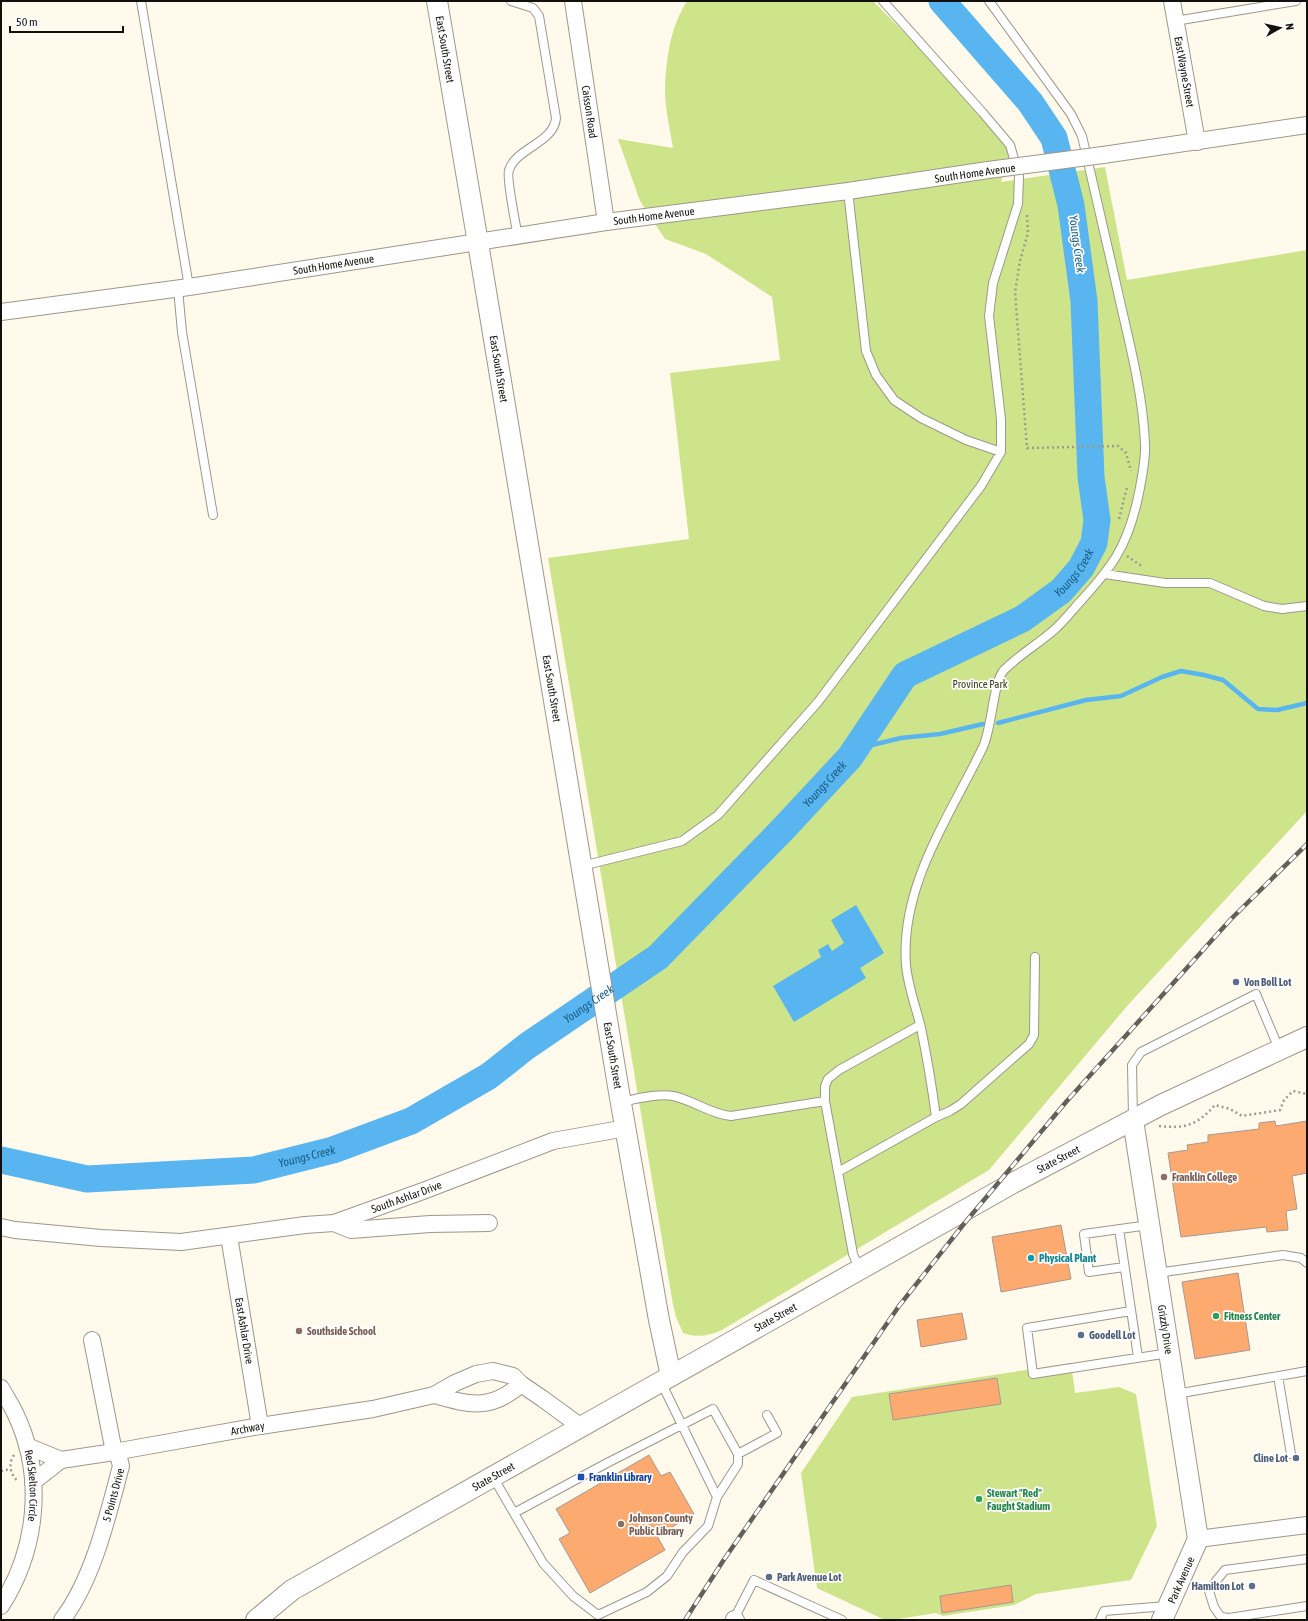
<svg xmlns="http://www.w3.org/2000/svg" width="1308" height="1621" viewBox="0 0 1308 1621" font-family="'Asap Condensed',sans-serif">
<rect width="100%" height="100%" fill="#fffaec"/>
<!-- green -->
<path fill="#cee48b" d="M687,1H873L1013,141L1001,182L1105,167L1127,280L1307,250V811L1128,1005L989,1170L722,1330C708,1336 698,1338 683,1333L676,1317L673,1305L548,558L689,539L670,373L780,360L772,297L706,254L665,239L640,201L618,139L673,148C670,129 665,109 665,90C666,59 670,28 687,1Z
M1071,1363L1075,1393L1119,1387L1136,1394L1157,1526L1131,1580L1036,1594L1014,1605L943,1616L936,1613L892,1620H885L817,1588L801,1473L852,1397Z"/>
<!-- water -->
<path fill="#58b5ef" d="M856,905L884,953L860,968L866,978L794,1022L773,986L821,957L818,950L828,944L832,951L844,943L831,920Z"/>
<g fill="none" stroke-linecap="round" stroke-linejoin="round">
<!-- stream -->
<path stroke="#58b5ef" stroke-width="4.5" d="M998,723L1086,700L1121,696L1162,677L1181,671L1204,675L1223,680L1258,709L1277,710L1307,703
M850,757L872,745L901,738L940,734L983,724"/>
<!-- river -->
<path stroke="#58b5ef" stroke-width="27" id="s1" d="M1,1160L87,1179L254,1170L333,1150L411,1121L489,1076L527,1046L658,957L784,828L850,757L905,675L1022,619L1061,591L1081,568L1094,543L1097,520L1091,477L1084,301L1071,205L1054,138L1030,102L942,1"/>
</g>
<!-- building -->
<path fill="#fcaa70" stroke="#a59991" d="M1275,1121L1276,1126L1307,1121V1173L1292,1176L1297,1209L1286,1211L1288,1230L1267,1232L1266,1227L1181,1237L1168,1153L1188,1150L1187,1145L1208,1142V1135L1259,1129V1123Z
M1061,1225L1071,1279L1001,1292L992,1237Z
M1238,1273L1250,1350L1195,1359L1182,1282Z
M962,1313L967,1339L921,1347L917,1320Z
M997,1378L1001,1404L893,1420L889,1394Z
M649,1455L661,1476L670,1472L694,1514L657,1536L665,1550L590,1593L559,1539L570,1533L556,1509Z
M1011,1585L1013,1602L942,1613L940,1596Z"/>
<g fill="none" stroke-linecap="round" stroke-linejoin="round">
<!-- service casing -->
<g stroke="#9c978b" stroke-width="10">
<path id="service" d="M141,1L189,287
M511,1L533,8L539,16L556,118C554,143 516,148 509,170C506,177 516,226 518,237
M1175,21L1296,1
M848,191L866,351L876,375L894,400L921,418L966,440L1001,452
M178,289L182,332L213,515
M1105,574L1165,583H1210L1264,606L1282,609L1307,606
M582,866L682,841L718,815L818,702L981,486L1001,452V419L989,316L993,283L1018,204L1019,176L1010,145L983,113L883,1
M621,1102C636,1099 658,1093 673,1096C693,1100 710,1114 731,1116L825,1101
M936,1117L950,1111L961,1104L1029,1044L1034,1035L1035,957
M1133,1119L1132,1065L1141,1052L1256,994L1279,1049
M838,1172L825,1101V1086L828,1079L839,1070L920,1025
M1119,1229L1138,1357
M1124,1267L1089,1272L1084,1234L1149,1225
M859,1269L853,1254L838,1172L936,1117C932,1087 927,1057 921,1028C916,1007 908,987 906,965C900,885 950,816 983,747C992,728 993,682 1004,670C1019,655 1038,644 1054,630C1063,622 1071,612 1079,603C1111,568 1126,549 1137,502C1140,489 1146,458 1145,444C1143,395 1130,345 1119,297C1107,243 1094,189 1082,136L1071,114L989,1
M1157,1273L1283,1255L1301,1258L1307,1263
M1131,1311L1027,1328L1033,1374L1169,1353
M1278,1376L1291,1454
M661,1382L717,1497
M1176,1394L1307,1371
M738,1454L777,1433L767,1415
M493,1477L543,1563L573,1596L598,1615L647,1592L667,1576L683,1552L708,1526L717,1497L738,1464V1454L713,1409L607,1463L514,1513
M1307,1559L1225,1570L1216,1581L1209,1591L1214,1607L1221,1617L1229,1618L1307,1606
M734,1619L754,1580L842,1620
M1100,1620L1104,1611L1167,1606"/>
</g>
<!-- minor casing -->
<g stroke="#9c978b" stroke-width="18">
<g id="minor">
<path id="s2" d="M573,1L606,222"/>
<path id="s3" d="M1172,1L1197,142"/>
<path d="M1103,155L1307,125"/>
<path id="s4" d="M1,312L189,287L606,222L848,191L988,170"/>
<path d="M334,1223L351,1230L430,1224L489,1223"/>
<path id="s5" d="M1,1227L15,1230L101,1238L181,1242L305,1225L334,1223L423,1191L553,1141L626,1128"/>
<path id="s6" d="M229,1236L260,1426"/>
<path id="s7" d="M1,1388C6,1397 12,1406 16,1415C45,1477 37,1550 1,1606"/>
<path d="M434,1395C470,1405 491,1411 521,1384"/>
<path id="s8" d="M27,1446L61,1460L114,1452L260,1426L373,1409L434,1395L455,1383L476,1374L493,1371L513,1376L521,1384L543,1399L580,1426"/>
<path d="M33,1482L61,1460"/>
<path d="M1198,1539L1307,1525"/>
<path d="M734,1619L736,1620"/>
<path id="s9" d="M62,1620C93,1580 108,1515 121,1466L119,1458L114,1452L92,1340"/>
</g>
</g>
<!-- tertiary casing -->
<g stroke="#9c978b" stroke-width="22">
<g id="tertiary">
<path id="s10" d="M437,1L478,243L619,1092L659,1320L671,1376"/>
<path id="s11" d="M1133,1120L1198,1539L1162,1620"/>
<path id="s12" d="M256,1620L292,1590L1013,1183L1161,1105L1307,1037"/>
</g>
</g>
<!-- path -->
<path stroke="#9e9b91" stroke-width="2.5" stroke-dasharray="2 3" stroke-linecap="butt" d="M1027,215L1028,233L1020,261L1015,292L1027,448L1118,446L1126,453L1131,471
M1119,519L1127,487
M1127,556L1143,567
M1159,1126C1186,1129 1197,1125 1215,1105L1230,1109L1242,1116L1280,1110L1284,1100L1293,1091L1307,1094
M14,1455C8,1463 10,1475 18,1481
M1,1471L11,1469"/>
<!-- service -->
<use href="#service" stroke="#fff" stroke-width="8"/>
<!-- minor -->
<use href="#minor" stroke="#fff" stroke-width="16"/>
<!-- tertiary -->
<use href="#tertiary" stroke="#fff" stroke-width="20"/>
<!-- rail casing -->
<g stroke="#636059" stroke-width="4.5">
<path id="rail" d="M685,1620L723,1561L899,1306L963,1225L1066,1102L1231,919L1307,844"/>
</g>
<!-- rail -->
<use href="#rail" stroke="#fff" stroke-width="3" stroke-dasharray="9" stroke-linecap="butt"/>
<!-- minor-bridge casing -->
<g stroke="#9c978b" stroke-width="18" stroke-linecap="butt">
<path id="minor-bridge" d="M988,170L1103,155"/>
</g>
<!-- minor-bridge -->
<use href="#minor-bridge" stroke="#fff" stroke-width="16"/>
</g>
<!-- markers -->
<g fill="#5c6f8a" stroke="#fff" stroke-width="1.5">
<circle cx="1236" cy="982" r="4"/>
<circle cx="1081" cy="1335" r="4"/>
<circle cx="1296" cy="1458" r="4"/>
<circle cx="769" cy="1577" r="4"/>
<circle cx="1252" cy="1586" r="4"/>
</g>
<g fill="#8d6e63" stroke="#fff" stroke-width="1.5">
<circle cx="1164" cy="1177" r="4"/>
<circle cx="299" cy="1331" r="4"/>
<circle cx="621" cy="1524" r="4"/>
</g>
<circle fill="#0f9aa8" stroke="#fff" stroke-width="1.5" cx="1031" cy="1258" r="4"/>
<g fill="#2e9e5b" stroke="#fff" stroke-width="1.5">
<circle cx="1216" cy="1316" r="4"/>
<circle cx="979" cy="1499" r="4"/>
</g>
<rect fill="#1a4fb4" stroke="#fff" stroke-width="1.5" x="577" y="1473" width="8" height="8" rx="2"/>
<g text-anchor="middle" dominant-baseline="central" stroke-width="3.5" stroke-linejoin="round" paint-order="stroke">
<!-- street labels -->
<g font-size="11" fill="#12100c" stroke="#fff">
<text stroke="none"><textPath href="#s10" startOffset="49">East South Street</textPath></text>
<text stroke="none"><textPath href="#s3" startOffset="72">East Wayne Street</textPath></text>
<text stroke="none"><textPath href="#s2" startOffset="112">Caisson Road</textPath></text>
<text transform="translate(975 173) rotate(-8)">South Home Avenue</text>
<text stroke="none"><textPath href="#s4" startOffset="660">South Home Avenue</textPath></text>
<text stroke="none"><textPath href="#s4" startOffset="336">South Home Avenue</textPath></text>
<text stroke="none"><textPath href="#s10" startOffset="373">East South Street</textPath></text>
<text stroke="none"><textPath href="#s10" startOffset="697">East South Street</textPath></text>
<text stroke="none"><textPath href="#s10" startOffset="1069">East South Street</textPath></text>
<text stroke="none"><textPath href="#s12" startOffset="926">State Street</textPath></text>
<text stroke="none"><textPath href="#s5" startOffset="412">South Ashlar Drive</textPath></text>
<text stroke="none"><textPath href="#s12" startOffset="602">State Street</textPath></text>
<text stroke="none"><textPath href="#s11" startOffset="212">Grizzly Drive</textPath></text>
<text stroke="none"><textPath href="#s6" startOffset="96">East Ashlar Drive</textPath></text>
<text stroke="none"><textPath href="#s8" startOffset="226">Archway</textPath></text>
<text stroke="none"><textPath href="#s12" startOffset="278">State Street</textPath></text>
<text stroke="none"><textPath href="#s7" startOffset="104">Red Skelton Circle</textPath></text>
<text stroke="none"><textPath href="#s9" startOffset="136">5 Points Drive</textPath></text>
<text transform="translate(1181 1580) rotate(-66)">Park Avenue</text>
</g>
<!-- park labels -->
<g font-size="11" fill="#323b13" stroke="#fff">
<text x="980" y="684">Province Park</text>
</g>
<!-- service labels -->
<g font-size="11" font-weight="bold" fill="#4e5e75" stroke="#fff" text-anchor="start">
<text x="1244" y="982">Von Boll Lot</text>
<text x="1089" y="1335">Goodell Lot</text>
<text x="1288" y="1458" text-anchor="end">Cline Lot</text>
<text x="777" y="1577">Park Avenue Lot</text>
<text x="1244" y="1586" text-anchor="end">Hamilton Lot</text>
</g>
<!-- education labels -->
<g font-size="11" font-weight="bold" fill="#785e54" stroke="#fff" text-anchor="start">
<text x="1172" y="1177">Franklin College</text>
<text x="307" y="1331">Southside School</text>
<text x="629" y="1518">Johnson County<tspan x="629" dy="13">Public Library</tspan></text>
</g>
<!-- culture labels -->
<g font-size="11" font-weight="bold" fill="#0d838f" stroke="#fff" text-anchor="start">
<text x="1039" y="1258">Physical Plant</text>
</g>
<!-- leisure labels -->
<g font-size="11" font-weight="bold" fill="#27864d" stroke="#fff" text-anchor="start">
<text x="1224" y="1316">Fitness Center</text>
<text x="987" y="1493">Stewart "Red"<tspan x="987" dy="13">Faught Stadium</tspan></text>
</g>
<!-- transit labels -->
<g font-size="11" font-weight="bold" fill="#164399" stroke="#fff" text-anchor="start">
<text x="589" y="1477">Franklin Library</text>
</g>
<!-- water labels -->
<g font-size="12" font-style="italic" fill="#185d84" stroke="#fff">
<text transform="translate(1077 244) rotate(82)">Youngs Creek</text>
<text stroke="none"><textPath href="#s1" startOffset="1293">Youngs Creek</textPath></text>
<text stroke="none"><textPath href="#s1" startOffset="957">Youngs Creek</textPath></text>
<text stroke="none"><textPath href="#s1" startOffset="633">Youngs Creek</textPath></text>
<text stroke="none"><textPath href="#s1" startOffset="310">Youngs Creek</textPath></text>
</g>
</g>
<!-- border -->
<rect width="1308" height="1621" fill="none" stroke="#12100c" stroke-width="4"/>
<!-- north arrow -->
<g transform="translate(1280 28) rotate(82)" stroke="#ffffff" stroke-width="3" paint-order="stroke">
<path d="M0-3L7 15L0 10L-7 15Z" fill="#12100c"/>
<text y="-6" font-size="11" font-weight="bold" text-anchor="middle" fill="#12100c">N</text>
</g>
<!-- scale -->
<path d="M10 26v6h113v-6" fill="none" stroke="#12100c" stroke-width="2"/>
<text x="16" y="26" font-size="12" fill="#12100c" stroke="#ffffff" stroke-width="3" paint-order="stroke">50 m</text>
</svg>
